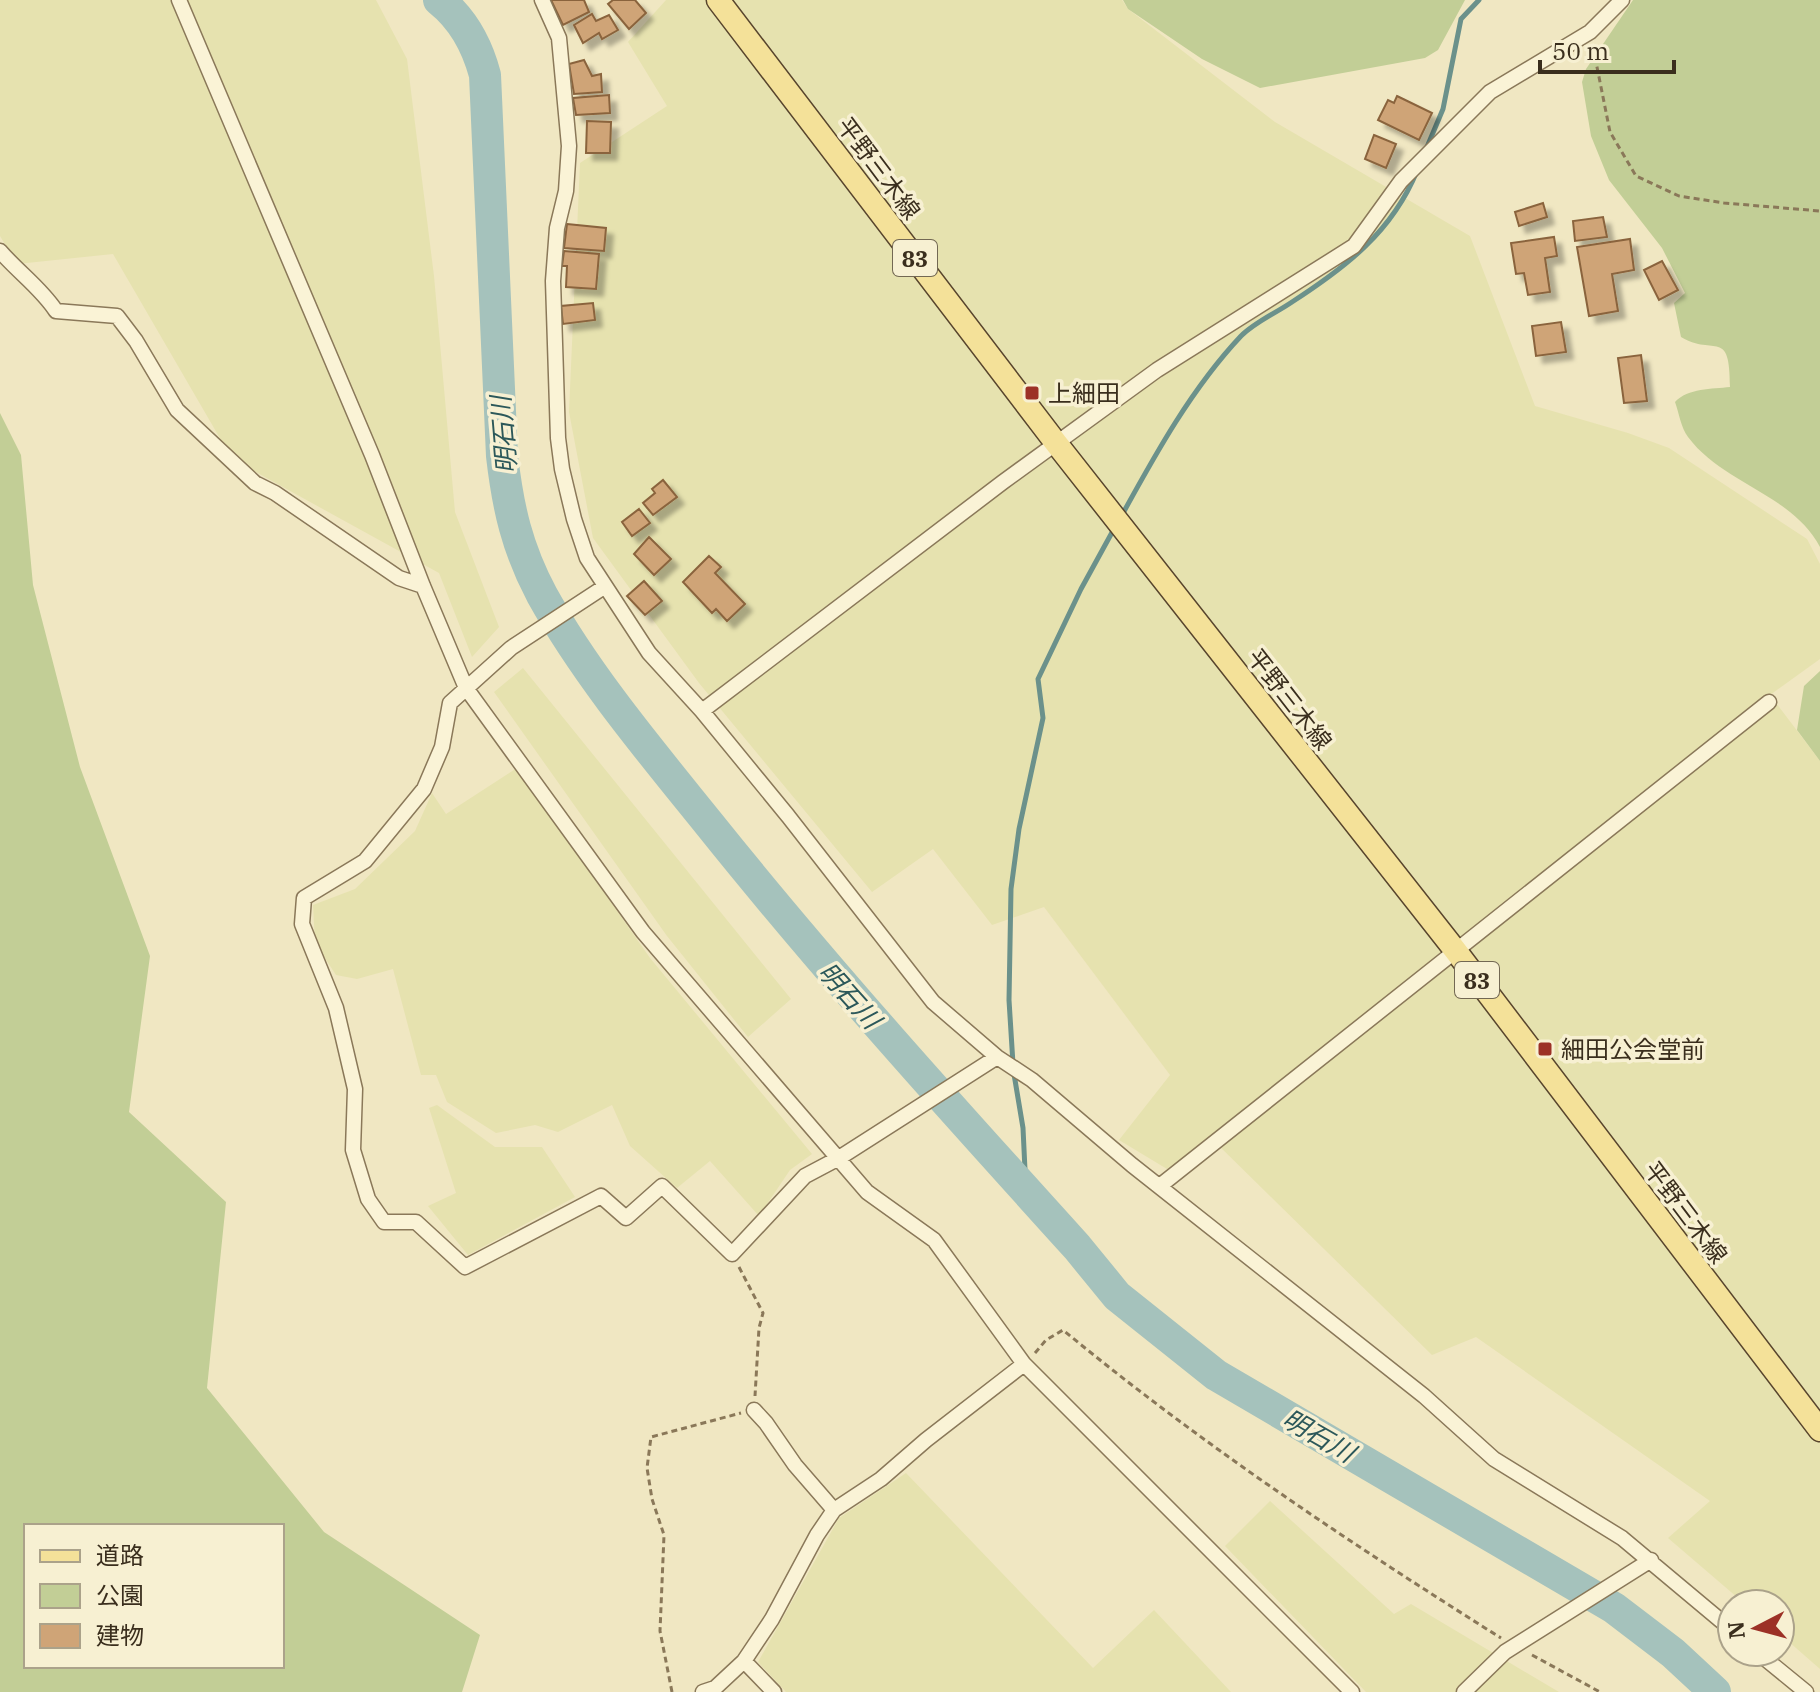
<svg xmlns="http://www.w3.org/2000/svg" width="1820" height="1692" viewBox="0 0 1820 1692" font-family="'IBM Plex Serif','Noto Sans JP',serif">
<defs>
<filter id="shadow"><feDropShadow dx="7" dy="7" stdDeviation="2" flood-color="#0004"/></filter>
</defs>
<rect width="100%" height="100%" fill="#f0e7c2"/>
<!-- farmland -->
<path fill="#e6e2af" d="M0,0H376L407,59L434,276L455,512L499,627L472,657L439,573L232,459L113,254L17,264L0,236Z
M666,0H1122L1128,9L1275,122L1470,236L1535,406L1628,433L1669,448L1807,539L1820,564V659L1770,695L1820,761V1669L1780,1634V1604H1745L1668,1538L1710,1501L1476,1337L1432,1355L1214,1141L1167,1169L1119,1140L1170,1075L1044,907L992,925L933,849L872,892L699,683L593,538L569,412L580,163L667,106L628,42Z
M523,668L791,999L748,1037L667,936L494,692Z
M517,768L650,958L812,1154L790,1170L759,1216L710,1161L677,1188L630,1146L612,1105L558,1132L535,1125L496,1133L447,1102L436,1075H421L393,969L357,979L336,975L315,943L313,905L355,889L415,831L432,793L446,814Z
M437,1105L495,1147H542L575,1197L468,1255L428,1206L456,1193L429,1108Z
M906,1473L1093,1668L1154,1610L1231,1692H786L758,1662L839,1518Z
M1270,1501L1394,1614L1411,1604L1559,1692H1366L1225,1546Z"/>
<!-- green -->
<path fill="#c2ce96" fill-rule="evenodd" d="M1123,0H1465L1438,50L1425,58L1260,88L1202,59L1128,9Z
M1633,0H1820V547C1792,494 1723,484 1688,437C1681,428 1679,413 1675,402C1688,388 1712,389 1730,387C1730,327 1715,357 1681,337L1674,303L1685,293L1662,248L1609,180L1591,136L1582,82L1586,69Z
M0,413L21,455L33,585L80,767L150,956L129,1112L226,1202L207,1388L324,1532L480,1635L462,1692H0ZM282,1526V1666H26V1526Z
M1820,671V761L1797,730L1804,686Z"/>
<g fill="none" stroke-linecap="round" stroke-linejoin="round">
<!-- stream -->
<path stroke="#6b918b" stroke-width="5" d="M1427,147L1443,109L1461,19L1479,0
M1122,515C1156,453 1192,388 1241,336C1255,322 1276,313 1292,302C1346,267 1392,232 1417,171
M1013,1064L1009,1000L1011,889L1019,829L1043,718L1038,679L1081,589L1115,527
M1014,1074L1023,1128L1026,1191"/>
<!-- river -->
<path stroke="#a5c2bc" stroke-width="32" d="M439,0C463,19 477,45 485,75L502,456C508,508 517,548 542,595C587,676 652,753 710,825C827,971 952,1109 1077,1247L1117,1296L1216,1375L1614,1608L1673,1653L1715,1692"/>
</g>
<!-- building -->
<path fill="#cfa477" stroke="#8a643d" stroke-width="2" filter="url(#shadow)" d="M551,0H584L589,12L563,25Z
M613,0H635L646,13L629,29L608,4Z
M592,14L596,21L609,15L618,30L602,39L599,33L583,43L574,25Z
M584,60L592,76L601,74L602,92L574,94L569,64Z
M609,95L610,113L576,115L573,98Z
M1397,96L1432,113L1419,140L1378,120L1388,100L1394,103Z
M587,121L611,122L610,153H586Z
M1374,135L1396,144L1386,168L1365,159Z
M1543,203L1547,217L1519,226L1515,212Z
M1603,217L1607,237L1575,241L1573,221Z
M567,224L606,228L604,251L564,248Z
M1554,237L1557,256L1545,258L1550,292L1528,295L1524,273L1516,274L1511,243Z
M1630,239L1634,270L1612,274L1618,311L1589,316L1577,247Z
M564,251L599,254L596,289L566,287L567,266H562Z
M1662,261L1678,290L1659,300L1644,270Z
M593,303L595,320L563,324L561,306Z
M1561,322L1566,352L1536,356L1532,326Z
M1641,355L1647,401L1624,403L1618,358Z
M663,480L677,497L653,515L643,503L655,493L652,489Z
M639,509L650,523L632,536L622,522Z
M649,537L671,559L654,575L634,554Z
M709,556L721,567L715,573L745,604L727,621L716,609L712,613L683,582Z
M644,581L662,601L645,615L627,596Z"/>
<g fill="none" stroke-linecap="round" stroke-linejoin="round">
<!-- minor casing -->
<g stroke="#8a7859" stroke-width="17">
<path id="minor" d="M179,0L372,455L423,586L466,688L643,932L867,1192L934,1240L1024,1364L1352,1692
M542,0L559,38L569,146L566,191L557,228L553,281L558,438L562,469L574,519L587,558L649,653L702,711L788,816L933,1002L997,1057L1032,1080L1132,1165L1424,1396L1494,1459L1622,1538L1732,1630
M0,251C18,272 41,288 56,311L117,316L136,341L177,410L255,483L275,493L399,578L423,586
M604,587L511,648L450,703L442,747L424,789L365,861L304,898L302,924L336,1008L355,1089L353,1150L368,1199L384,1222H416L465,1267L601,1196L626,1218L662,1186L732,1254L805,1176L839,1158L997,1057
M702,711L1003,482L1157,370L1354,246L1401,181L1490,92L1590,32L1622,0
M1161,1185L1769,702
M754,1410L766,1423L795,1465L834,1510
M1757,1652L1806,1692
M744,1661L772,1619L817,1535L834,1510L881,1479L926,1440L1024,1364
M703,1692L715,1688L744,1661L774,1692
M1464,1692L1505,1652L1651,1560"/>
</g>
<!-- primary casing -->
<g stroke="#58452d" stroke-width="25">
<path id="primary" d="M718,0L1056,443L1455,950L1820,1430"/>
</g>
<!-- path -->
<path stroke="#8a7859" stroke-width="3" stroke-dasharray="6 4" stroke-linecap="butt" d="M1593,47L1610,132L1636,176L1679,196L1724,203L1820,211
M739,1267L763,1313L759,1328L755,1396
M1035,1353L1046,1340L1063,1330C1201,1444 1350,1543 1501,1638
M1532,1655L1600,1692
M672,1692L660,1631L664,1535L652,1499L647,1468L651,1437L741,1413"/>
<!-- minor -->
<use href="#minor" stroke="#faf3d6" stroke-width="14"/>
<!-- primary -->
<use href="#primary" stroke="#f4e199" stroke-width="22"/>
</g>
<!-- markers -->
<g fill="#9c3126" stroke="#f7f0d2" stroke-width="3">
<rect x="1024" y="385" width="16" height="16" rx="4"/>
<rect x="1537" y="1041" width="16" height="16" rx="4"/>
</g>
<g text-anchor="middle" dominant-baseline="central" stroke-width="7" stroke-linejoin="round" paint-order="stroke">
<!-- shield labels -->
<g fill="#f7f0d2" stroke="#736853" stroke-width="2">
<rect x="893" y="240" width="44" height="36" rx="6"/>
<rect x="1455" y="962" width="44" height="36" rx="6"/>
</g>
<g font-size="22" font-weight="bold" fill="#3a2e1d">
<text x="915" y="258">83</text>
<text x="1477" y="980">83</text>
</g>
<!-- street labels -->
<g font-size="24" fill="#3a2e1d" stroke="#f7f0d2">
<text transform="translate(879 168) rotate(53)">平野三木線</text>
<text transform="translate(1290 699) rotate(52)">平野三木線</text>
<text transform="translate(1686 1212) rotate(53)">平野三木線</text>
</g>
<!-- poi labels -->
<g font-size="24" fill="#3a2e1d" stroke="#f7f0d2" text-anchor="start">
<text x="1048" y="393">上細田</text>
<text x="1561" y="1049">細田公会堂前</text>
</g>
<!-- water labels -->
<g font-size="26" font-style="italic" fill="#2c585a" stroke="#f7f0d2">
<text transform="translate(503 435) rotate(-95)">明石川</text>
<text transform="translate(850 995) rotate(48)">明石川</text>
<text transform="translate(1319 1435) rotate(30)">明石川</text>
</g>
</g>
<!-- legend -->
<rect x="24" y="1524" width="260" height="144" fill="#f7f0d2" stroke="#aba28a" stroke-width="2"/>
<rect x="40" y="1550" width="40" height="12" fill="#f4e199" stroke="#aba28a" stroke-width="2"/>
<text x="96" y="1564" font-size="24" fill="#3a2e1d">道路</text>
<rect x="40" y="1584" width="40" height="24" fill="#c2ce96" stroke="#aba28a" stroke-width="2"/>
<text x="96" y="1604" font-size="24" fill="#3a2e1d">公園</text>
<rect x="40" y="1624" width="40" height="24" fill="#cfa477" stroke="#aba28a" stroke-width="2"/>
<text x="96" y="1644" font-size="24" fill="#3a2e1d">建物</text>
<!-- north arrow -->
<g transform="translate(1756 1628) rotate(264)"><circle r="38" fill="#f7f0d2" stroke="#aba28a" stroke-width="2"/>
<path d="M0-6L14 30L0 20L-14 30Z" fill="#9c3126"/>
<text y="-12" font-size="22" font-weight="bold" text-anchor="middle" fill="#3a2e1d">N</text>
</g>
<!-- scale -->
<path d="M1540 60v12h134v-12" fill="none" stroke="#3a2e1d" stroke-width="4"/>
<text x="1552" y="60" font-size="24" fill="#3a2e1d" stroke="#f7f0d2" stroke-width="6" paint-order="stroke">50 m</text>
</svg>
